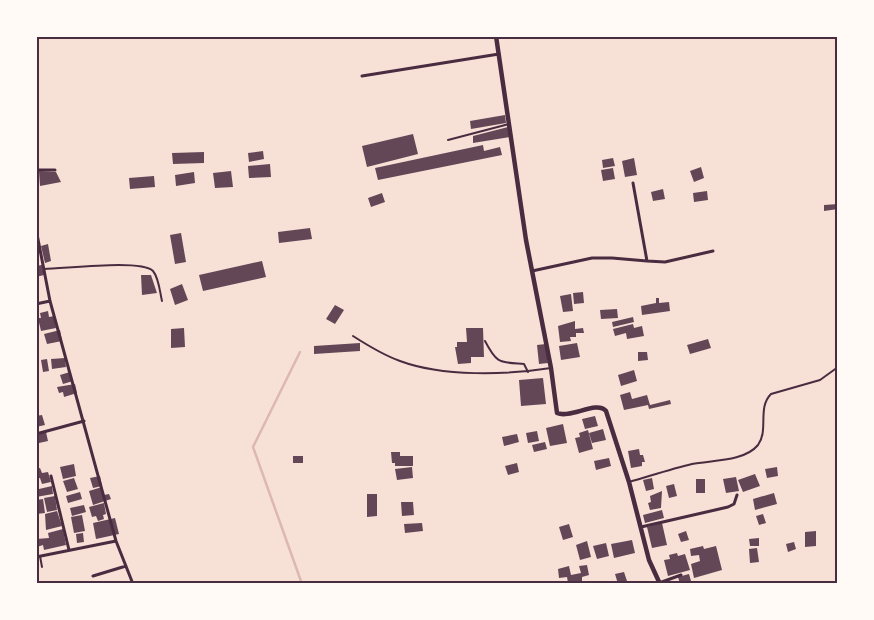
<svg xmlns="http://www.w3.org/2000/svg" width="874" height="620" viewBox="0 0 874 620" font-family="'IBM Plex Sans',sans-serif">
<rect width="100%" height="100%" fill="#f7e1d7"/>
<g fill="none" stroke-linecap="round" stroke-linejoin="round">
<!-- stream -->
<path stroke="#dcb8b0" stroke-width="2.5" d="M300,352L253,447L302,584"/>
</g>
<!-- building -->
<path fill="#644757" d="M505,115L506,123L471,129L470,121Z
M508,127L510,137L473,143V136Z
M413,134L418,154L367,167L362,146Z
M483,145L484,151L500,147L502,155L378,180L375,168Z
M263,151L264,159L249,162L248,153Z
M204,152V163L173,164L172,153Z
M613,158L615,166L603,168L602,160Z
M634,158L637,175L625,177L622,161Z
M270,164L271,177L249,178L248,166Z
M701,167L704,178L694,182L690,171Z
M613,168L615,179L603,181L601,170Z
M39,171L56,172L61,182L40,186Z
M231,171L233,187L215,188L213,173Z
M194,172L195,183L176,186L175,175Z
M154,176L155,187L130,189L129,178Z
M663,189L665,199L653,201L651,192Z
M707,191L708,200L694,202L693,193Z
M382,193L385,202L371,207L368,198Z
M838,204V209L824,211V205Z
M310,228L312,239L279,243L278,232Z
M181,233L186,262L175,264L170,235Z
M48,244L51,261L45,263L41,246Z
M262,261L266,277L203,291L199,275Z
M42,265L44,275L36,277V266Z
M141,275H151L157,293L142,295Z
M182,284L188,300L175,305L170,289Z
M583,292L584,303L574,304L573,293Z
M571,294L573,311L563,312L560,296Z
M656,298H659V303L669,302L670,311L642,315L641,306L656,303Z
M335,305L344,310L335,324L326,319Z
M617,309L618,318L601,319L600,310Z
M48,311L49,317L54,316L56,328L41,331L38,318H41L40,313Z
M633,317L634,322L613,327L612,322Z
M575,321V329L583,328L584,333H576V337H570L571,341L560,342L558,326Z
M633,324L634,328L642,326L644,336L627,339L626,333L615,336L613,329Z
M184,328L185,347L171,348V329Z
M466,328H483L484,357H471V363L458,364L455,347H457V342H467Z
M60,330L62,341L47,344L44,334Z
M708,339L711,348L690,354L687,345Z
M360,343V351L314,354V346Z
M577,343L580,357L561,360L559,346Z
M546,344L548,363L539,364L537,345Z
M638,352H647L648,360L638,361Z
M65,358L66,367L52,369L51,359Z
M47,359L49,371L43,372L41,360Z
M634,370L637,381L621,386L618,375Z
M70,372L73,381L63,384L60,375Z
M543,378L546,404L521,406L519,380Z
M75,384L77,393L64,397L63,392L59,393L57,387Z
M630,392L632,399L647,395L650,405L670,400L671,404L649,409L648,405L624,410L620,395Z
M42,415L45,425L36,427V416Z
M595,416L598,426L585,429L582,419Z
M563,424L567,443L550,446L546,428Z
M603,429L606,440L592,443L589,433Z
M588,430L593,449L579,453L575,438L580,437L579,433Z
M537,431L539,441L528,443L526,433Z
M46,432L48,441L39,443L37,433Z
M517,434L519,442L504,446L502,437Z
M545,442L547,449L534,452L532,445Z
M639,449L640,455H643L645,462H642V466L631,468L628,451Z
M391,452H400V456H413V466H395V463H392Z
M293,456H303V463H293Z
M609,458L611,466L596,470L594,461Z
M517,463L519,472L508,475L505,466Z
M74,464L76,476L63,479L60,467Z
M412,467L413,478L397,480L395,469Z
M777,467L778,476L767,478L765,469Z
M40,468L42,473L48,472L51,482L42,484L40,478L36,479V469Z
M755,474L760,486L743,492L738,480Z
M100,476L102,486L93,488L90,478Z
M736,477L739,491L726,493L723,479Z
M74,478L78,489L67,492L63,481Z
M652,478L654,489L646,491L643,480Z
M696,479H705V493H696Z
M36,483H38L39,489L52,486L53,494L36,497Z
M674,484L677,496L669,498L666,486Z
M102,487L104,495L109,494L111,499L93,505L89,491Z
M662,491L661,508L650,510L648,503L651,502L650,496Z
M80,492L82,499L68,503L66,496Z
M774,493L777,504L755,510L753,499Z
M367,494H377V516L367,517Z
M55,496L57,510L47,512L44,498Z
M43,499L45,513L36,514V500Z
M401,502H413L414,515L402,516Z
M104,503L106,514L103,515L104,519L98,521L96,516L92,517L89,507Z
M84,505L86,512L72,516L70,508Z
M662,510L664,518L645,523L643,515Z
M57,511L62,526L46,530L45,514Z
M763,514L766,523L759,525L756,516Z
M82,515L85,531L74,533L71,517Z
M115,518L119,534L96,539L93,523Z
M422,523L423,531L405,533L404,524Z
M662,523L667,545L652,548L647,527Z
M569,524L573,537L563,540L559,527Z
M63,529L66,545L44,550L43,545L37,547L36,539L49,538L48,533Z
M686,531L689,540L681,542L678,534Z
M816,531V546L805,547V532Z
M83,533L84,542L77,543L76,534Z
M759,538V546H750L749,539Z
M632,540L635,553L614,558L611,544Z
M587,541L591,557L580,560L576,545Z
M794,542L796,549L788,552L786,544Z
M606,543L609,556L597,559L593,546Z
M703,546L704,549L716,546L722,570L694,578L691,564L700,561L699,555L691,556L690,549Z
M757,548L759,562L750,563L749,549Z
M677,553L678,556L685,554L690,570L668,576L664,560L670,559L669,555Z
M587,565L589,575L582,577V581L568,583L567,577L559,578L558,569L569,566L571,575L581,573L579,566Z
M624,572L628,584H618L615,574Z
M689,574L691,581L680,584L678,577Z"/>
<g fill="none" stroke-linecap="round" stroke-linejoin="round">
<!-- service -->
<path stroke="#4a2c40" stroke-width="2" d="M448,140L509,124
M44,269C64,269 141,259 153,271C159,278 160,293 162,301
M353,336C367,345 383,355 400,361C443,377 506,375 551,368
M485,341C497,364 499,362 524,364L528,372
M629,482C650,476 671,469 692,464C711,460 744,462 758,445C769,430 757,408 771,394L820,380L838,367
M40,556L42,567"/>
<!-- minor -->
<path stroke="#4a2c40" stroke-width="3" d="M362,76L499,54
M36,170H55
M36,229L50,301L116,541L133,584
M647,261L665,262L713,251
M532,271L592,258H612L647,261L633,183
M36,304L50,301
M36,434L84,421
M51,476L69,550
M641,527L728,507L734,504L737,495
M36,557L116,541
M93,576L126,566
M659,583L681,575"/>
<!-- tertiary -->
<path stroke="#4a2c40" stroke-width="4.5" d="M496,36L526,240L551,368L557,413C570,419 597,400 606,411L629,482L649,560L660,584"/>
</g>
<!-- border -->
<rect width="874" height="620" fill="none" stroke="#fffaf5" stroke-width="75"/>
<rect x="38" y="38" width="798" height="544" fill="none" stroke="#4a2c40" stroke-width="2"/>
</svg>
